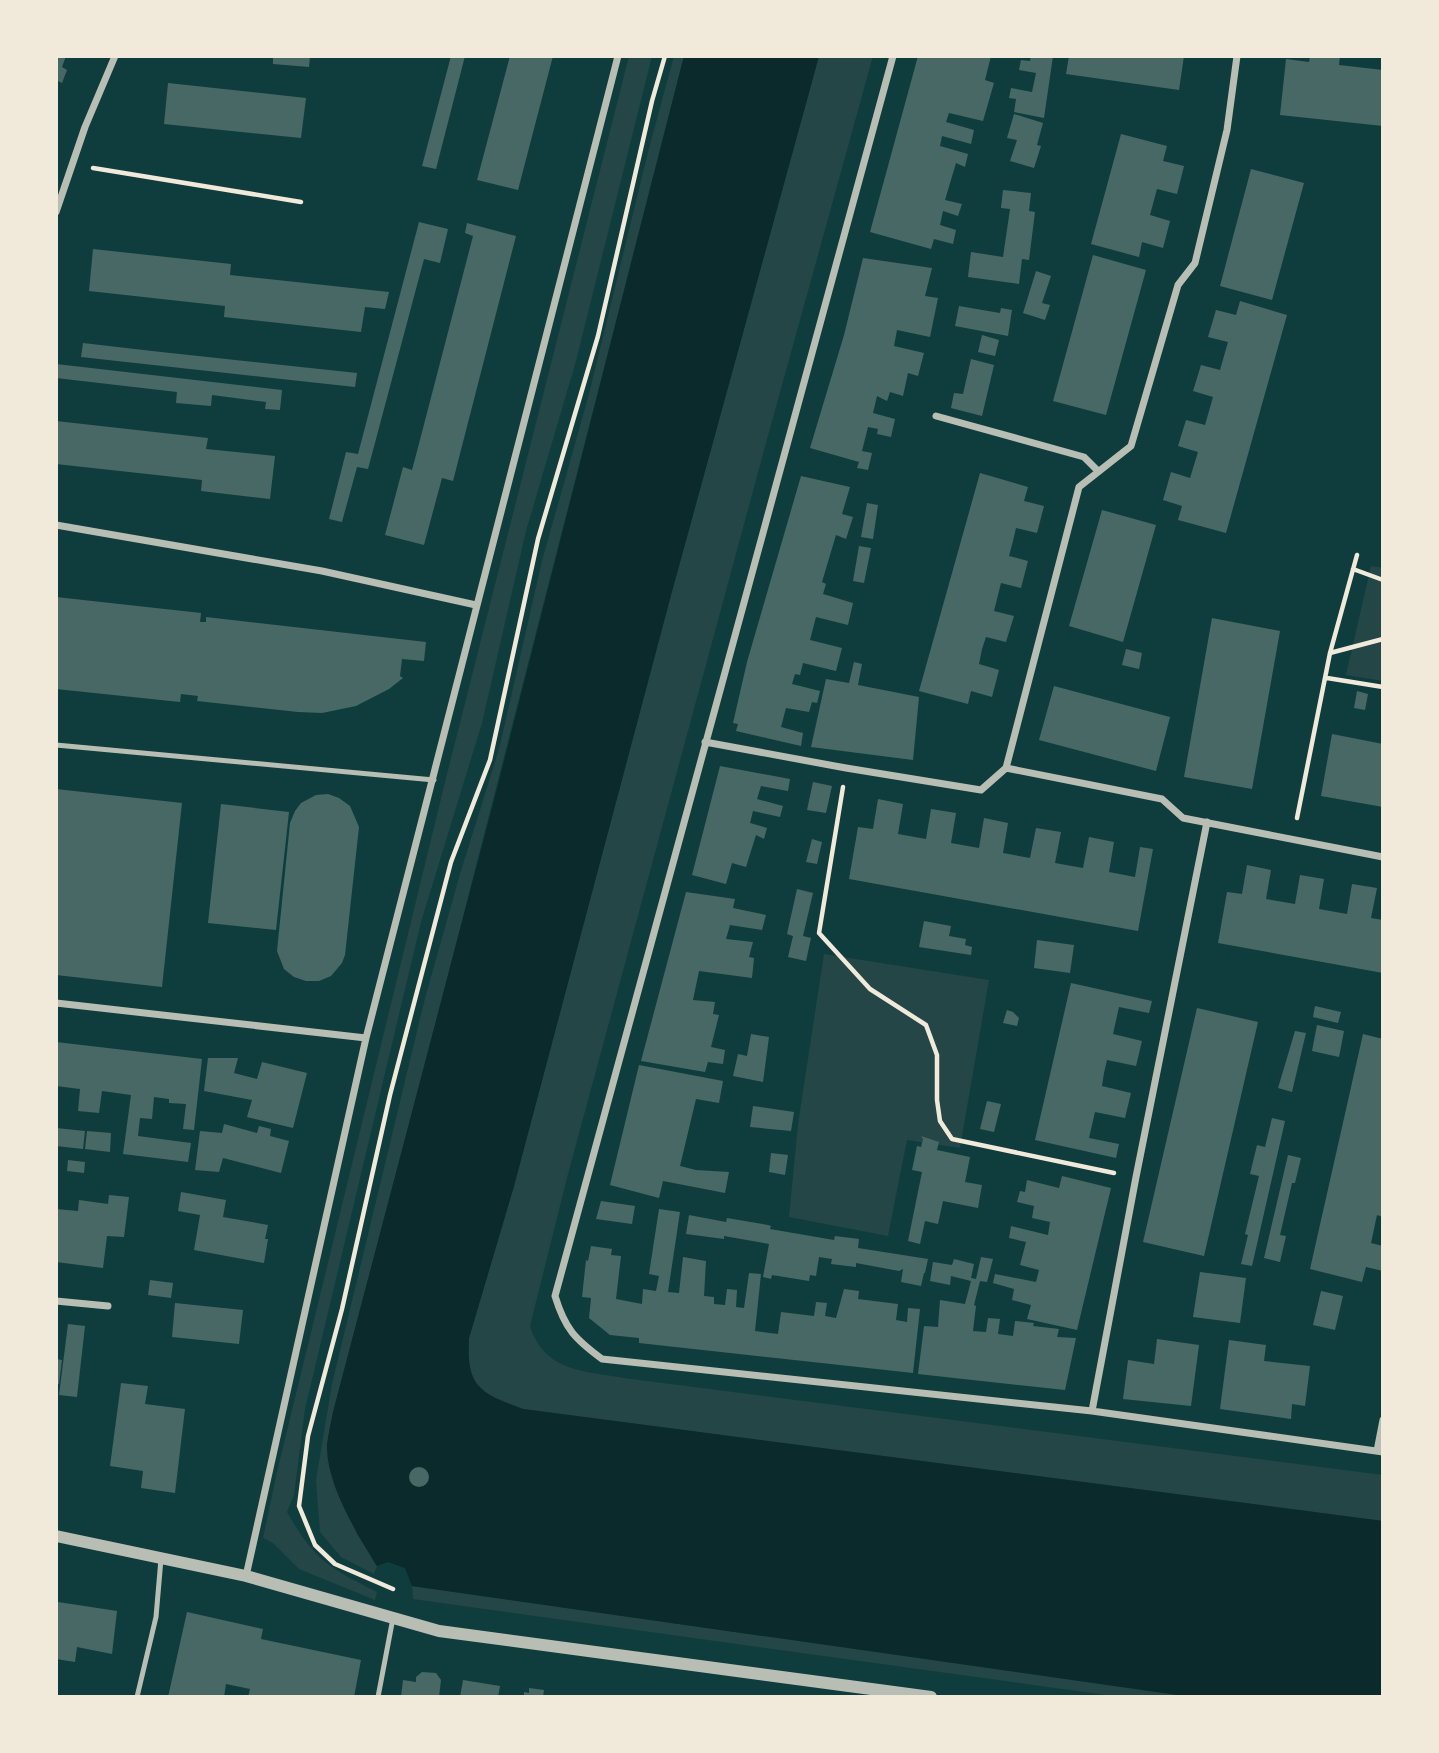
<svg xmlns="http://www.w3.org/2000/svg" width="1439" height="1753" viewBox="0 0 1439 1753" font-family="Spectral,serif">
<rect width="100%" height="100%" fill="#0f3d3e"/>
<!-- green -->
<path fill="#244646" d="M629,56H652L576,361L526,531L482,723L421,922L305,1409L294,1495L287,1512C315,1561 328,1567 377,1592L375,1600L299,1569L273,1543L263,1538L277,1472L446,778Z
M674,56H684L421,1080L333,1412L327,1446L356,1532L377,1566L374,1574L341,1557L320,1532L316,1480L332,1384L424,1002L460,874L499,749L542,561L589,394L648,152Z
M819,56H873L766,443L568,1174L530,1326C544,1371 583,1371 624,1378L1383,1475V1521L523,1409C479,1393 466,1387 469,1338L514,1186L671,595Z
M1371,566L1383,568V681L1346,675Z
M824,954L989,980L960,1148L907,1140L888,1236L789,1217L798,1124Z
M412,1586L1195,1697H1120L413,1599Z"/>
<!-- water -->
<path fill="#0a2a2b" d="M684,56H819L671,595L514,1186L469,1338C466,1387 480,1393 523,1409L1383,1521V1697H1191L412,1586L405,1568L388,1562L377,1566C357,1534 326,1484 327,1445C328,1434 331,1423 333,1412L493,804Z"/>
<!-- building -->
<path fill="#486865" d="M56,56H66L62,67L67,70L62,83L56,80Z
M273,56H310L309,67L273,64Z
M451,56H465L436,169L422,166Z
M510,56H553L518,190L477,180Z
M918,56H991L985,80L994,83L983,121L949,113L946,122L974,130L971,144L942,136L940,146L968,154L965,167L956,163L945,200L962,204L958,216L943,211L940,225L956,230L953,244L934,239L931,249L870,232Z
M1031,56H1053L1044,118L1014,112L1016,99L1009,98L1011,88L1032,92L1036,73L1019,70L1021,60L1030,61Z
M1069,56H1184L1179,90L1066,74Z
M1310,56H1340L1339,65L1383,70V126L1280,115L1286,59L1309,62Z
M168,83L306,98L301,138L164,124Z
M1014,114L1043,123L1037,145L1041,146L1034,168L1010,161L1017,140L1007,138Z
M1121,134L1167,146L1163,161L1184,166L1177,194L1157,189L1150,215L1170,221L1163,248L1142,242L1139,257L1091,244Z
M1251,169L1304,183L1272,300L1220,286Z
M1003,190L1031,193L1029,211L1035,212L1029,260L1022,259L1019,284L968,277L971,252L1003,257L1010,209L1001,208Z
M419,222L448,229L440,263L424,259L368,469L357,467L342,522L329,519L346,452L358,454Z
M467,223L516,236L453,481L442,478L424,545L385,535L403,467L412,470L421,436L473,236L465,233Z
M93,249L231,264L230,275L389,292L385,309L365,307L361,332L224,317L225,306L89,291Z
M1093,255L1146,270L1106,415L1053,401Z
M863,258L932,268L925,296L938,298L930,337L897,330L894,346L924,353L918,376L908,373L903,396L890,392L887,401L877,396L873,413L895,419L891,437L877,434L878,429L868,427L862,451L872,453L868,470L857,468L859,462L810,448L844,335Z
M1036,271L1051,276L1042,303L1050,305L1045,320L1023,313Z
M1240,301L1287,315L1226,533L1178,520L1182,506L1163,500L1171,472L1190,478L1198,452L1178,446L1186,420L1205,425L1213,397L1193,391L1201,365L1220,370L1228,342L1208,337L1216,310L1236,315Z
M959,306L1000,313L1001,308L1012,310L1008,336L955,326Z
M982,335L999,340L995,356L978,352Z
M83,343L152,351L357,373L355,387L117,361L81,357Z
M971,359L994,365L982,416L951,408L954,393L963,394Z
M56,364L282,390L280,410L265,409L266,402L212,395L211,406L176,403L177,392L56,378Z
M56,421L208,438L206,449L275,456L270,499L201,491L202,480L56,464Z
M980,473L1028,487L1024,501L1044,506L1037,533L1016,528L1013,541L1009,556L1028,561L1021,588L1001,583L994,611L1014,616L1006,642L986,637L982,649L979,664L999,670L992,697L971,691L968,704L919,691Z
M801,476L850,487L842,514L853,517L846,539L836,535L822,582L826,584L823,594L853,603L848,625L816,617L810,640L842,648L836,671L803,663L800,675L795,674L792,684L820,691L817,703L812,702L809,712L786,708L781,727L803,733L801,746L736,731L738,724L733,723L747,662Z
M867,503L878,505L873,539L861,537Z
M1102,510L1156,525L1123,642L1069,626Z
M859,546L871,548L864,583L853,581Z
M56,597L201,613L200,622H206V617L426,642L424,661L402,659L400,676L403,678L389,689L356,706L322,713L298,712L197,701L198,696L181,694L180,702L56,689Z
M1212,618L1280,631L1252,789L1184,777Z
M1126,649L1142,653L1139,669L1122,665Z
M854,662L862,664L858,685L919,697L913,760L811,747L826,679L849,683Z
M1054,686L1170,717L1156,771L1039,740Z
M1357,691L1368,694L1365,710L1354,708Z
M1332,734L1383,744V807L1321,796Z
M720,766L790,779L788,791L761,786L757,799L783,806L780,817L753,811L750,823L767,828L764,839L756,835L746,867L732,863L726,884L692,875Z
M813,782L832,786L826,813L807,810Z
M56,789L182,803L162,987L56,975Z
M328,794L339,798L350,806L359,827L345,955L342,963L331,976L319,981H306L294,977L284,969L277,951L290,823L295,811L301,803L316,795Z
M878,799L903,804L898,834L926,839L931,809L956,813L951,843L979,848L984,818L1008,823L1003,853L1030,858L1036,828L1061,832L1055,863L1083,868L1089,837L1114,842L1109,872L1135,877L1140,847L1153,849L1138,931L849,879L858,827L873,829Z
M221,804L289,812L276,930L208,923Z
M812,839L822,842L817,864L806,862Z
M1247,865L1271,870L1266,899L1295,904L1300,875L1324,879L1319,909L1347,914L1352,884L1377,888L1371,918L1383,920V973L1218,943L1227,892L1242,894Z
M797,889L813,893L803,936L811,938L806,961L788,957L793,936L787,934Z
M686,892L735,899L733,908L766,915L762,930L730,925L726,939L753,942L749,957L754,958L752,978L699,971L693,1000L715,1002L713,1014L719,1015L711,1047L725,1050L723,1064L708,1062L705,1072L641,1061Z
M924,921L951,926L949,936L966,939L965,945L972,947L971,955L919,947Z
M1037,940L1074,945L1070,973L1034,968Z
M1071,983L1152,1001L1149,1013L1119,1007L1113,1034L1142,1041L1136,1066L1107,1060L1104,1073L1102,1086L1131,1093L1125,1118L1095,1112L1089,1138L1119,1144L1116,1158L1035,1140Z
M1315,1006L1341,1012L1338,1023L1313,1017Z
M1197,1008L1258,1022L1204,1256L1143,1242Z
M1007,1010L1013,1012L1019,1018L1017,1026L1003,1023Z
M1317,1025L1344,1031L1339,1057L1312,1051Z
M1295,1031L1306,1033L1292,1092L1278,1088Z
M751,1034L769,1037L763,1082L733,1076L738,1054L747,1056Z
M1363,1034L1383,1039V1217L1377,1215L1371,1243L1383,1246V1271L1366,1267L1362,1282L1310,1269Z
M56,1042L202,1059L194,1130L183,1129L186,1104L169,1103V1099L154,1097L152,1119L140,1118L138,1136L191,1143L188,1162L123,1154L131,1095L102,1091L99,1113L78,1111L80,1089L56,1086Z
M208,1058H238L234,1073L257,1079L262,1062L307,1073L293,1128L247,1117L252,1100L204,1091Z
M639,1065L723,1081L719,1103L696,1099L680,1166L696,1170L729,1172L725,1193L663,1181L659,1198L610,1185Z
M987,1101L1001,1104L994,1132L980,1129Z
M753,1106L794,1112L791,1131L750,1127Z
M1272,1118L1285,1121L1252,1266L1241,1264L1248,1235L1245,1234L1259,1176L1250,1174L1257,1145L1265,1147Z
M224,1124L257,1133L259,1126L271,1129L270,1136L289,1141L281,1173L223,1158L219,1172L195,1170L200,1131L222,1133Z
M56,1128L85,1131L83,1149L56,1146Z
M87,1131L111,1133L110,1152L85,1149Z
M921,1136L939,1142L937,1150L970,1157L965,1182L982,1185L978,1208L943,1201L938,1224L925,1221L920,1244L908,1241L922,1172L912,1170L917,1146L921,1147L923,1139Z
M771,1153L788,1155L785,1175L769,1172Z
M1288,1155L1301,1158L1295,1183H1292L1280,1235L1286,1236L1280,1262L1264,1258Z
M68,1160L85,1162L84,1173L67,1171Z
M1062,1176L1111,1188L1077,1330L1027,1319L1031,1305L1012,1300L1014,1289L993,1283L995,1274L1036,1282L1039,1270L1020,1265L1026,1242L1009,1238L1011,1226L1048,1235L1050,1222L1032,1218L1034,1206L1017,1202L1020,1191L1025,1192L1027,1180L1059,1188Z
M181,1192L226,1200L223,1217L268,1225L265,1239H268L264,1263L194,1250L200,1215L178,1211Z
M109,1195L129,1197L124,1237L107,1236L103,1268L56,1262V1209L78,1211L79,1200L108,1204Z
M601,1201L635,1206L632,1224L596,1219Z
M659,1209L680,1212L668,1292L679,1293L683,1257L706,1261L704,1296L714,1297V1304L725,1305L727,1289L737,1290L736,1307L744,1308L749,1273L761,1274L755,1331L778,1334L781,1312L814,1316L816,1302L827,1303L825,1316L836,1318L844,1289L859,1291L858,1299L898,1304L896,1320L907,1322L908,1308L920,1309L913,1373L639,1343V1338L610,1335L589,1318L591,1298L582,1297L586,1260L588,1261L591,1246L612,1249L611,1255L621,1256L616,1299L642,1304L643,1289L656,1291L659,1276L649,1274Z
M689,1215L726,1222L727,1218L768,1225L771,1226L770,1229L834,1240L835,1236L859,1239L858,1248L928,1259L925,1273H924L921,1286L901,1282L903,1269L899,1271L856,1263V1267L831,1264L832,1259L819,1257L816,1276L810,1275L809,1281L772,1275L771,1279L763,1277L769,1244L724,1236V1239L686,1234Z
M981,1257L993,1259L987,1282L980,1281L974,1305L976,1306L973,1331L986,1332L988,1318L1000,1319L998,1334L1013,1336L1015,1321L1034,1323L1033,1326L1059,1329L1057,1337L1076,1338L1065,1390L918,1374L924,1326L938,1327L940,1300L965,1304L971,1281L951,1276L950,1285L930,1281L933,1262L952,1265L954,1259L974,1264L971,1278L976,1279Z
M1200,1272L1246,1278L1240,1323L1193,1317Z
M150,1280L173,1283L171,1298L148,1295Z
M1321,1291L1343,1296L1335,1330L1313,1325Z
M175,1303L243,1310L239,1344L172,1337Z
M68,1324L85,1326L77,1397L59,1395Z
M1157,1339L1199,1345L1191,1406L1123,1399L1128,1360L1154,1364Z
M1229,1340L1266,1345L1264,1361L1310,1366L1305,1406L1292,1404L1291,1419L1220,1409Z
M56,1359L62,1360L59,1384H56Z
M121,1383L148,1386L145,1404L185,1409L175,1493L141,1488L143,1471L110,1466Z
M409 1477a10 10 0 1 1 20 0a10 10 0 1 1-20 0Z
M58,1602L117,1611L112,1654L77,1647L75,1662L56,1659Z
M187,1612L263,1629L261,1639L361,1660L354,1697H248L250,1689L226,1684L224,1697H168Z
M422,1672L436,1673L441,1680L439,1697H401L403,1680L416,1682V1677Z
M463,1680L500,1686L498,1697H460Z
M529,1688L544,1690L543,1697H524V1692L529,1693Z"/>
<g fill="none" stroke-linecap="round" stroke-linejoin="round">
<!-- path -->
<path stroke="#f1e9da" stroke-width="4.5" d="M93,168L301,202
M1353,569L1383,580
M1330,653L1383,639
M1327,678L1383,687
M843,787L819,933L870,989L926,1025L937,1055V1100L940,1121L952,1139L1114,1173
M1297,818L1330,653L1357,555
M393,1589L335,1564L315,1545L299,1506L308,1436L342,1309L390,1095L451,862L490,760L538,539L598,336L652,101L665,56"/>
<!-- service -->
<path stroke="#b8beb3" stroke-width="5" d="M56,745L434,780
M137,1697L156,1617L161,1559
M378,1697L393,1618"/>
<!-- minor -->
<path stroke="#b8beb3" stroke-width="7" d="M893,56L555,1296C565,1329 575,1339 602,1359L1092,1411L1383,1452
M56,212L85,127L115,56
M936,416L1084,457L1098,471
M56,525L322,571L476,605
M705,742L846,768L981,790L1006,768L1162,799L1183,818L1383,857
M1006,768L1079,487L1131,446L1178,285L1195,263L1227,130L1237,56
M56,1003L366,1038
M56,1301L108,1306
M1092,1411L1136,1177L1207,822
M1377,1451L1383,1420
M246,1576L366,1038L618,56"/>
<!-- tertiary -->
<path stroke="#b8beb3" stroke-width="12" d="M56,1536L246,1576L439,1631L931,1697"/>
</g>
<!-- border -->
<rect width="1439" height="1753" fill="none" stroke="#f1e9da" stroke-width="116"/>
</svg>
